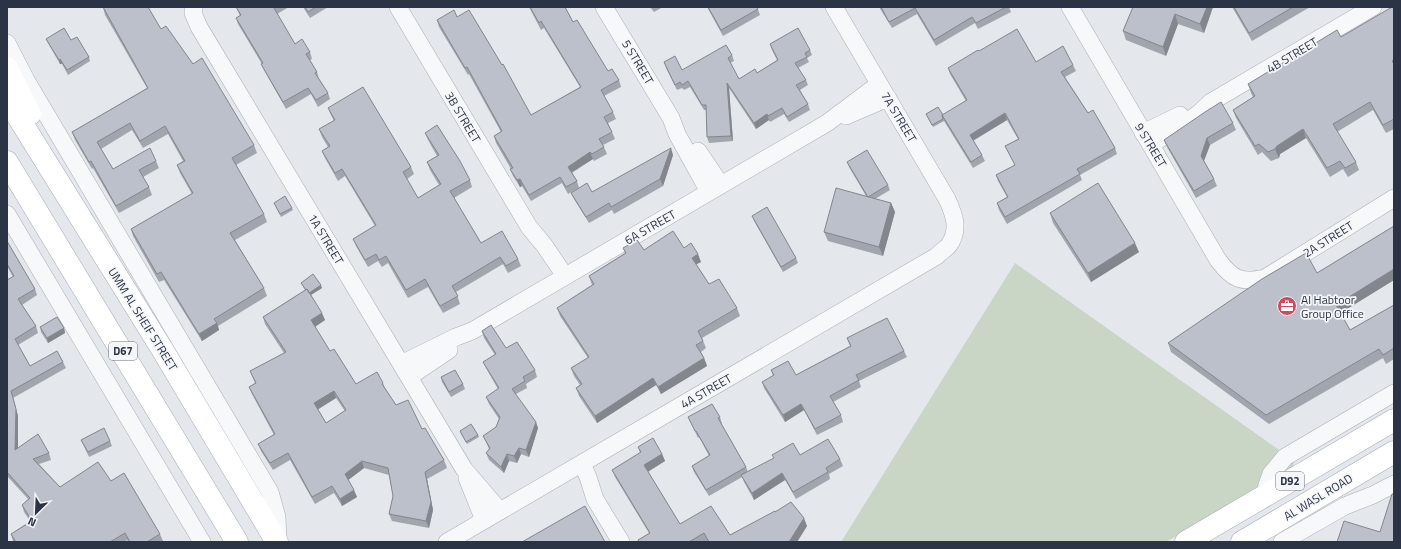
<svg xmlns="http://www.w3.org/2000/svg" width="1401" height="549" viewBox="0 0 1401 549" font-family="'Titillium Web',sans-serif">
<rect width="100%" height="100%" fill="#e4e7ec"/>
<!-- green -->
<path fill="#c9d6c5" d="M1015,263L1289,457L1294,464L1292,468L1166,542H841Z"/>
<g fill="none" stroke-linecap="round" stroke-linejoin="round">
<!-- minor casing -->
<g stroke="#a9aeb7" stroke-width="18">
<path id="minor" d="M194,7L193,13L199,27L464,469L500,511
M398,7L529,227L544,245L565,276
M604,7L671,118L677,134L709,192
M1070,7L1218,260C1233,280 1241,283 1265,278L1394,198
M7,43L26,80L270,492L277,517L278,542
M846,116L888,98
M1143,133L1180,115
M1151,145L1198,114L1211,102L1373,7
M698,151L721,185
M7,214L202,542
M401,364L456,337L472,331L827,123L879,84
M409,377L449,350
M582,464L588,477L595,499L621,542
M467,478L484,520
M1265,496L1267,485L1271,474L1285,457L1394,393
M447,542L937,256C940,252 946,249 949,245C960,230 954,214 947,199L834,7
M1282,542L1345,506L1373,495L1394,484"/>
</g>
<!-- major casing -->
<g stroke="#a3abb8" stroke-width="23">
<path id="major" d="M7,68L30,114
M7,99L162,349L277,542
M7,162L237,542
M1186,542L1394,420
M1242,542L1394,452"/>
</g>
<!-- minor -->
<use href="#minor" stroke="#f7f8fa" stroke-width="17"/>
<!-- major -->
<use href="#major" stroke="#fff" stroke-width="22"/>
</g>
<!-- wall -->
<path fill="#a1a5ae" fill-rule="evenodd" d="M103,7L161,29L193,64L254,145L257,153L236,165L264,214L267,222L235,240L264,288L267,296L218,326L219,330L202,341L164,280L159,282L133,236L131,229L192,194L180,173L177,165L183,161L168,134L143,148L132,130L101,149L113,169L156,161L159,168L143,177L149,187L152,195L119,213L93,168L92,169L75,140L72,132L147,88L105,15Z
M236,7H289L277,14L295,44L310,52L312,59L310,60L317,72L319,79L328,93L330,99L318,107L311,94L286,109L264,70L262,64L238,24L236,18L240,16Z
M303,7H328L310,18Z
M529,7H565L573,22L608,71L619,80L621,87L604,96L613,112L616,119L608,123L612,132L615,139L603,145L607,154L594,161L593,159L572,173L577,181L579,188L568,194L562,183L531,201L522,186L520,187L513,176L510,169H511L496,143L494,136L501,132L469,74L468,75L439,27L437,20L457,17L531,115L580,87L544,28L541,30Z
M650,7H663L654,12Z
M707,7H757L760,15L723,36Z
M879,7H1009L1011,12L978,29L975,23L936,46L917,14L892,28Z
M1133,7H1213L1204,33L1178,24L1166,56L1126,40L1123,31Z
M1232,7H1310L1252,41Z
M1394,7V129L1386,133L1373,110L1337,132L1356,162L1359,170L1348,177L1343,169L1330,177L1306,138L1280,154L1279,158L1271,161L1262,152L1258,155L1236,118L1233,110L1253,97L1251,93L1248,84L1341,37Z
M46,39L71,40L89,57L90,61L68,75L62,64H60L48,43Z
M770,44L810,50L812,55L807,58L809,62L798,68L806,80L808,85L800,90L808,104L810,110L789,122L784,114L770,122L769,120L756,129L729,88L733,141L709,143L707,137L706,110H704L690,87L684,90L682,88L677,90L666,68L664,62L682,70L732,55L734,61L730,63L739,79L757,73L777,60L772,50Z
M979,51L1036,62L1073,65L1076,71L1065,77L1088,113L1115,148L1117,154L1080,175L1082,180L1007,224L999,210L997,203L1007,197L998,181L996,175L1015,165L1008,152L1005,146L1018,139L1007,120L973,141L982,155L985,161L973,168L944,121L933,127L926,114L943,115L966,101L950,74L948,68Z
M328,108L411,167L414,174L407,179L418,198L439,185L430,170L427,162L437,156L428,140L425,133L470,180L472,187L454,198L481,243L518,259L521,266L508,273L503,264L456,292L460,304L443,313L428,287L408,298L388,263L382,267L378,261L368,267L356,246L353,239L375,226L345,176L338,181L325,158L322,151L328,147L322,137L319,129L334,121L331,115Z
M1233,123L1236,130L1210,145L1204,161L1214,179L1217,186L1196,198L1167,147L1164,140Z
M673,155L663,186L614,214L612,210L589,223L574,199L571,193L592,192Z
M847,162L888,185L890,190L875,199L891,203L895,212L883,256L828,241L824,232L866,196L849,167Z
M274,203L292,208L293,210L281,217Z
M1050,213L1139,252L1091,282L1053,223Z
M752,216L796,258L798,263L783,272L754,221Z
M1394,226V280L1340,313L1350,330L1394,305V359L1386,364L1383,358L1269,424L1171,352L1168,343L1317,273Z
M7,241L35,289L37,295L22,305L36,326L38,333L18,345L30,366L63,362L66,368L13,398L18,416V448L49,453L51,460L39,464L60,487L111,481L160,534L163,541L160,542H128L127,540L124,542H14L13,541L11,534L30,521L24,512L22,505L28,499L8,477H7V280L13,277L7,266Z
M623,248L644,250L684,248L701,262L696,264L709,284L737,308L740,316L702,338L706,348L701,352L704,358L707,366L661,394L656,385L597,423L579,396L576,388L580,385L574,376L571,368L588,358L560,316L557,308L592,285L589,276L625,253Z
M301,283L322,288L311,295L325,320L315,327L330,351L356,384L383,383L385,388L396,405L422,429L444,460L447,468L427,479L433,510L429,528L392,521L389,514L393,496L389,475L364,468L348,480L357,497L342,506L334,493L315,504L290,460L273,470L261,451L258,444L274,435L252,394L249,387L255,383L250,371L284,353L265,324L263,317L305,290ZM336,398L345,411L326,423L318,409Z
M40,327L64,328L65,333L48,343L41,332Z
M482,331L506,348L535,370L537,377L526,384L527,388L516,394L538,428L529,457L521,454L517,463L509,461L504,473L489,460L486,453L489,449L486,442L483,436L496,427L499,419L489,404L486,397L498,389L486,368L483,362L495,355L484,338Z
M847,338L904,351L907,357L859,381L861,387L833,402L841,415L843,422L817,435L804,410L785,422L764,388L762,382L773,376L771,370L796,375L850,346Z
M441,377L463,384L465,389L451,397L442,382Z
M688,417H720L722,424H721L746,467L748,472L774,458L772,455H800L840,459L843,466L829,474L830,479L796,499L785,480L754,500L744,482L742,477L709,496L694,472L692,466L709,456L699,437L698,438L691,423Z
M460,431L478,435L479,437L467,444Z
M81,440L110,441L112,446L89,457Z
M638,447L662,454L665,461L648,472L680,524L730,535L775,512L807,526L797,542H707L706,541L705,542H639L638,540L649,533L615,477L612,470L640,453Z"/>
<!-- shaded-wall -->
<path fill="#83868d" d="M1207,7H1213L1204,33L1200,24Z
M1175,14L1178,24L1166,56L1163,47Z
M60,59L62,64H60L59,60Z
M727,83L729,88L733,141L731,136Z
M1005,113L1007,120L972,141L970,135Z
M767,114L769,120L756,129L754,123Z
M1303,129L1306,138L1280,154L1279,158L1275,149L1277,146Z
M1207,138L1210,145L1203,163L1201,156Z
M671,148L673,155L663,186L660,179Z
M590,152L593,159L570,173L568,167Z
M520,179L522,186L520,187L517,180Z
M891,203L895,212L883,256L879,247Z
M1135,243L1139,252L1091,282L1088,273Z
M698,254L701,262L695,265L692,258Z
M1394,269V280L1339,314L1336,305Z
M321,285L322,288L309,296L308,294Z
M322,313L325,320L313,328L311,320Z
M217,323L219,330L202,341L199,334Z
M64,328L65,333L48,343L47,338Z
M704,358L707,366L661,394L658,387Z
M653,378L656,385L597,423L595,416Z
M11,391L13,398L18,416V457L15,450Z
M334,391L336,398L317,410L314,403Z
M801,404L804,410L785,422L783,415Z
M536,422L538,428L529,457L526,450Z
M519,448L521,454L517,463L514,456Z
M507,454L509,461L504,473L501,467Z
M662,454L665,461L647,472L644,465Z
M362,461L364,468L347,481L345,474Z
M425,472L427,479L433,510L429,528L426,521Z
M782,473L785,480L754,500L752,493Z
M354,490L357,497L342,506L340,499Z
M804,518L807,526L797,542H789Z"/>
<!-- building -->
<path fill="#bbc0ca" stroke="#83868d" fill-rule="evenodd" d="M103,7H148L161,29L166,26L193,64L202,58L254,145L232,158L264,214L230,233L264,288L214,319L217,323L199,334L161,272L157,274L131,229L193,193L177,165L185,161L165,126L140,141L130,123L97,142L113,169L150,148L156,161L139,170L149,187L116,206L91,161L89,162L72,132L148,88Z
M236,7H276L274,8L295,44L302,39L310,52L306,54L317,72L315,73L328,93L316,100L308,88L283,102L261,64L263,63L236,18L241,15Z
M305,7H316L308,12Z
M530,7H565L573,22L577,20L608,71L612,69L619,80L601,90L613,112L604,117L612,132L599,139L604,147L592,154L590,152L568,167L577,181L566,187L560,177L529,195L520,179L517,180L510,169L513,168L494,136L502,131L467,67L465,68L437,20L454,10L457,17L469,10L502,65L503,64L531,115L581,87L541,21L539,23Z
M708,7H757L758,9L721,30Z
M881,7H1006L976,23L972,17L934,40L915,8L889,22Z
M1133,7H1207L1200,24L1175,14L1163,47L1123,31Z
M1234,7H1293L1249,33Z
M1392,7H1394V60L1392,61L1394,64V119L1383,125L1370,102L1333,124L1356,162L1345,168L1340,161L1327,168L1303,129L1277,146L1275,149L1268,152L1259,144L1255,146L1233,110L1255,96L1248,84L1337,30L1341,37Z
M64,28L71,40L77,37L89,57L67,70L60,59L59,60L46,39Z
M798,28L810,50L805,53L807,57L795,63L806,80L796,85L808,104L787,117L782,108L768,116L767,114L754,123L727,83L731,136L707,137L706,105H702L688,81L682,85L680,82L675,85L664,62L675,56L682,70L726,45L732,55L728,58L739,79L755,69L757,73L778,60L770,44Z
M1017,29L1036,62L1063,46L1073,65L1061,72L1088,113L1093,110L1115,148L1077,169L1080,174L1005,217L997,203L1008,197L996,175L1015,165L1005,146L1019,139L1005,113L970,135L982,155L971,162L942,115L967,100L948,68L978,50L979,51Z
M363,87L411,167L403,172L418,198L441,184L427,162L439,155L425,133L437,125L460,161L470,180L450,191L481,243L502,231L518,259L506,266L500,257L452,286L458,296L440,306L425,279L406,290L386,256L379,260L376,254L365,260L353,239L376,225L342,169L335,173L322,151L330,146L319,129L335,120L328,108Z
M1221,102L1233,123L1207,138L1201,156L1214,179L1194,191L1164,140L1205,112Z
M938,107L943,115H942L943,119L932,125L926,114Z
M671,148L660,179L611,207L609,203L586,217L571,193L587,183L592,192Z
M867,150L888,185L868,197L847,162Z
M1098,183L1135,243L1088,273L1050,213Z
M836,188L891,203L879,247L824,232Z
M285,196L292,208L280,214L274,203Z
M767,207L796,258L781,267L752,216Z
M1394,226V269L1336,305L1350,330L1394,305V348L1383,355L1379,349L1266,415L1168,343L1262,279L1306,253L1317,273Z
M673,231L684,248L691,243L698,254L692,258L709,284L719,279L737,308L698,331L703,341L696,345L704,358L658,387L653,378L595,416L576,388L582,384L571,368L589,357L557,308L594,284L589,276L626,253L623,248L637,240L644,250Z
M7,241L35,289L18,299L36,326L15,339L30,366L57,351L63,362L11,391L16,409L15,450L38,434L49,453L33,459L60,487L98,462L111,481L124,473L160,534L147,542H130L125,533L110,542H16L11,534L32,521L22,505L30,498L7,472V280L14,276L7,264Z
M313,274L321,285L309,293L307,289L306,290L301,283Z
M307,289L322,313L311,320L330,351L334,349L356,384L377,372L383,383L382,384L396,405L408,400L422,429L425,428L444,460L425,472L431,502L426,521L389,514L393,496L388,468L362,461L345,474L354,490L340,499L332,486L312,497L288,453L270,463L258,444L275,434L249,387L256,383L250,371L286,352L263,317ZM334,391L346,410L326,423L314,403Z
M57,317L64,328L47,338L40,327Z
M887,318L904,351L856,375L859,380L830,396L841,415L815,429L801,404L783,415L762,382L774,375L771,370L788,361L796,375L851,346L847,338Z
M491,325L506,348L517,342L535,370L523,377L525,381L512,389L536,422L526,450L519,448L514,456L507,454L501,467L486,453L490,448L483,436L496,427L500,417L486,397L499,388L483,362L496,354L482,331Z
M455,370L463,384L449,392L441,377Z
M712,404L720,417L718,418L746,467L706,490L692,466L710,455L696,431H695L688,417Z
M471,424L478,435L466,442L460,431Z
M104,428L110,441L88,452L81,440Z
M653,438L662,454L644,465L680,524L711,506L730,535L775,511V512L791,502L804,518L789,542H709L704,533L689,542H639L638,540L650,533L612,470L641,452L638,447Z
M828,439L840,459L826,468L828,472L793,492L782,473L752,493L741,475L774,458L772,455L793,443L800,455Z
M1392,494H1394V542H1337L1344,521L1380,532Z
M585,506L605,542H522Z"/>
<!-- icons -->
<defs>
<g id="office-disc" transform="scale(1)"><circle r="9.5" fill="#d1495b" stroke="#f4f6f9"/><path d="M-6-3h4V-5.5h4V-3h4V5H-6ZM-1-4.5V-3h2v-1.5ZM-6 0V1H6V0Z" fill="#fff"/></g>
</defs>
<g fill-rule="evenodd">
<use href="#office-disc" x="1287" y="306"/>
</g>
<g text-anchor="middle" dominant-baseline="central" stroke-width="3.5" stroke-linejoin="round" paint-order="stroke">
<!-- shield labels -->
<g fill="#f4f6f9" stroke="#676e7b" stroke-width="1">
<rect x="109" y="342" width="28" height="18" rx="3"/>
<rect x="1276" y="472" width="28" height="18" rx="3"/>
</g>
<g font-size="11" font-weight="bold" fill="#2b3445">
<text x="123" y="351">D67</text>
<text x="1290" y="481">D92</text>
</g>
<!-- street labels -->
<g font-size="12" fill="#2b3445" stroke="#f4f6f9">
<text transform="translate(1292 55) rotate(-31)">4B STREET</text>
<text transform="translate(638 62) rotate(59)">5 STREET</text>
<text transform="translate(463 117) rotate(59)">3B STREET</text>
<text transform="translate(899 117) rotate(59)">7A STREET</text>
<text transform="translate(1151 145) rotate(59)">9 STREET</text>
<text transform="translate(650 227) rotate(-30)">6A STREET</text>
<text transform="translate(326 239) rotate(59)">1A STREET</text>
<text transform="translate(1328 239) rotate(-32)">2A STREET</text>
<text transform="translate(143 319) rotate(58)">UMM AL SHEIF STREET</text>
<text transform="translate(706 391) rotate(-30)">4A STREET</text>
<text transform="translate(1318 497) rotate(-31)">AL WASL ROAD</text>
</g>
<!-- poi labels -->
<g font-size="12" fill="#2b3445" stroke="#f4f6f9" text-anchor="start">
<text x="1301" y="299">Al Habtoor<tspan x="1301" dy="14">Group Office</tspan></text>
</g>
</g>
<!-- border -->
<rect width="1401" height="549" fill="none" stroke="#2b3445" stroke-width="16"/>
<!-- north arrow -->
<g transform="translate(36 513) rotate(204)" stroke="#f4f6f9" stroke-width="3" paint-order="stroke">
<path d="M0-3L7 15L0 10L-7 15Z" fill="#2b3445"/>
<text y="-6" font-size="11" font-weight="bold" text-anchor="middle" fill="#2b3445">N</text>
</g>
</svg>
